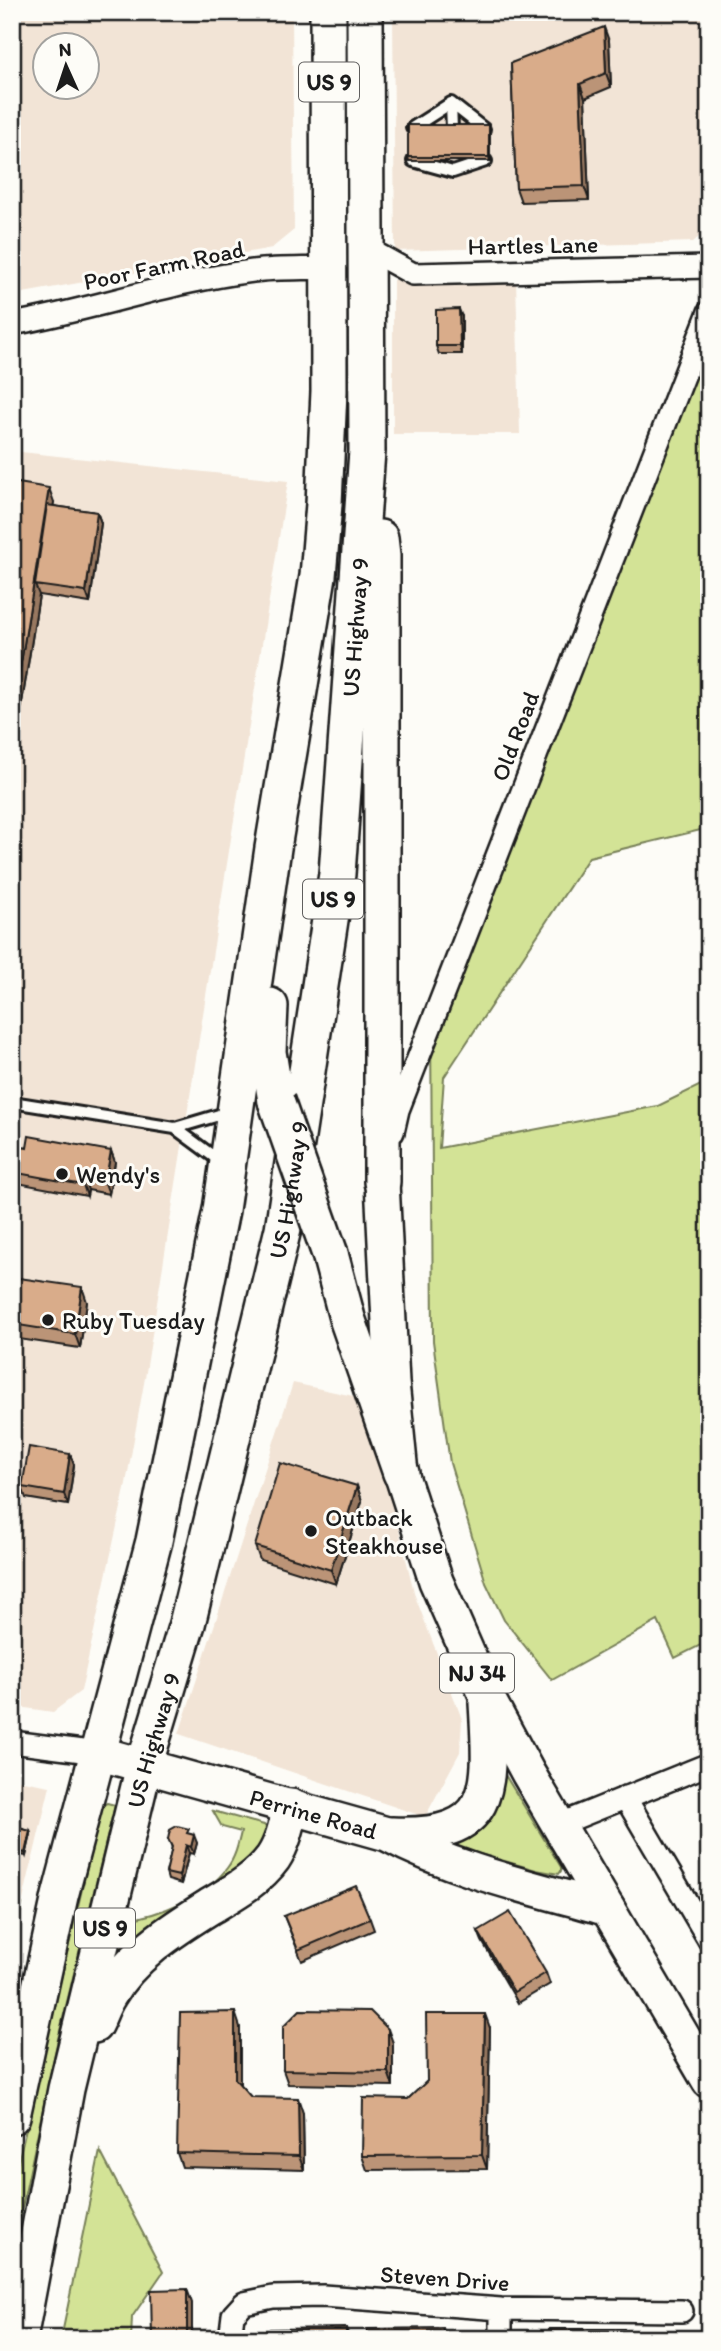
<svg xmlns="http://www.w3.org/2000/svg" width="721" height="2351" viewBox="0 0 721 2351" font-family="Itim,sans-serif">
<rect width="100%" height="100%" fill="#fdfcf7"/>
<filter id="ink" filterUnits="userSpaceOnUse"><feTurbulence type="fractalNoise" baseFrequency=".0143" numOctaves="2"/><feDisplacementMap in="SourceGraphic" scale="14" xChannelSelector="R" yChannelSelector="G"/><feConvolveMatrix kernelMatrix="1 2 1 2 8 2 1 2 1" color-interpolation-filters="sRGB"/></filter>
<g filter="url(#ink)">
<!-- built -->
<path fill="#f2e4d6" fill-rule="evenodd" d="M15,12H292L294,230L272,248L12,295V67ZM46,46H88V88H46Z
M393,12H709V228L693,242L395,251Z
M516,278L520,434H393V280Z
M12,451L288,481L146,1372L125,1489L81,1691L53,1712L12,1706Z
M293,1383L367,1399L415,1596L462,1719L460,1752L425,1817L179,1734Z
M12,1779L50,1786L22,1904L12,1900Z"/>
<!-- green -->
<path fill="#d3e396" stroke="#788059" stroke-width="2" d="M709,336V828L589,857L444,1077L439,1148L658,1106L709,1081V1641L675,1658L658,1621L552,1680L504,1620L486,1583L450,1463L433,1341L431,1020Z
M502,1770L561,1867V1871L559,1874L536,1870L444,1844Z
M107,1803L115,1805L58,2039L12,2254V2188L89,1859L103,1805Z
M213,1811L264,1825L268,1830L264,1854L119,1958L126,1920C159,1915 206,1897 227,1868C235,1858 238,1845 241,1832L222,1827Z
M12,1900L22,1904L12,1949Z
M100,2151L163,2272L132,2317L131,2339H61Z"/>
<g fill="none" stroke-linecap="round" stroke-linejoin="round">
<!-- service casing -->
<g stroke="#1c1c1c" stroke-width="16">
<path id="service" d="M451,103L484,129
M451,103L452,129
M412,128L451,103
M413,161L453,172L486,161
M12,1102L175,1128
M221,1162L175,1128L229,1112"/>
</g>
<!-- minor casing -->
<g stroke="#1c1c1c" stroke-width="26">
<path id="minor" d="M366,248L413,274L709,267
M12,324C93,310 171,281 253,271C278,268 303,269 328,268
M393,1132L398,1110L709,312
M12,1742L98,1753
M625,1797L709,1940
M558,1825L709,1764
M501,2309V2339
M230,2339L233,2315L244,2303L273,2297L323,2296L501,2309L682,2311"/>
</g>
<!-- primary casing -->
<g stroke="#1c1c1c" stroke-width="38">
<g id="primary">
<path d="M382,1182L392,1382L401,1473L436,1581L485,1693L528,1773L709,2081"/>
<path id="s1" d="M98,1753L387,1834C455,1871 534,1888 608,1909"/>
<path d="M392,1834C497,1838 491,1788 486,1703"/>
</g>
</g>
<!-- trunk casing -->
<g stroke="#1c1c1c" stroke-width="40">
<g id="trunk">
<path d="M380,538L382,555V1182"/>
<path d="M270,1006L268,1052L276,1101"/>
<path d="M330,1254L347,1318L401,1473"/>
<path d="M94,2025C99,2016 102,2005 108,1996C130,1957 172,1930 209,1907C232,1893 257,1880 273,1858C283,1843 287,1824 291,1807"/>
<path d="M12,2116L60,1896L154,1541L221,1210L273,848L318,576L324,504L329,391L328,12"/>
<path id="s2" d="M19,2339L66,2089L144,1766L187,1624L283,1229L337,874L367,451L365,12"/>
</g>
</g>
<!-- service -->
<use href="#service" stroke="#fdfcf7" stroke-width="10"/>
<!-- minor -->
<use href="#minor" stroke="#fdfcf7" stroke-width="21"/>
<!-- primary -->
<use href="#primary" stroke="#fdfcf7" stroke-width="33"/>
<!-- trunk -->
<use href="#trunk" stroke="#fdfcf7" stroke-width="35"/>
<!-- trunk-bridge casing -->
<g stroke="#1c1c1c" stroke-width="40" stroke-linecap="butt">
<path id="trunk-bridge" d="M276,1101L330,1254"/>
</g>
<!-- trunk-bridge -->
<use href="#trunk-bridge" stroke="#fdfcf7" stroke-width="35"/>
</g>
<!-- wall -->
<path fill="#bb9477" stroke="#1c1c1c" stroke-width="2" d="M609,41L611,87L585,98L589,200L521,202L516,188L511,63Z
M490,129V161H409L408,157Z
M462,317V354H439L436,346Z
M12,482L54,502L53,506L97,512L101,523L90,603L39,595L12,766Z
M12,1145L27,1148L111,1151L115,1162L109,1194L88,1190L87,1196L12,1182Z
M12,1277L87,1302L80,1348L12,1338Z
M70,1454L74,1465L68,1505L26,1498L22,1487Z
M357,1486L362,1501L336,1584L260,1560L255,1546Z
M12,1826L30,1831L31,1834L26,1856L12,1853Z
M191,1834L197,1843L194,1854L189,1853L181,1884L168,1880L166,1873L172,1849L168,1839Z
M284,1916L370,1919L374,1930L302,1961Z
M478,1931L546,1973L550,1984L518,2003L482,1941Z
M240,2027V2085L251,2097L303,2113L304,2170L182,2167L177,2153Z
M490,2028L487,2169L367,2170L362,2156L408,2099Z
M393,2043V2086L288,2084L283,2070Z"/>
<!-- shaded-wall -->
<path fill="#987861" stroke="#1c1c1c" stroke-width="2" d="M604,27L609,41L611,87L606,73Z
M580,84L585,98L589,200L584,186Z
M489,125L490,129V161L489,157Z
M459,309L462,317V354L460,346Z
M49,488L54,502L41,586L35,585L39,595L12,766V719Z
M97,512L101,523L90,603L86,592Z
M111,1151L115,1162L109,1194L105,1183Z
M84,1179L88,1190L87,1196L83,1185Z
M82,1287L87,1302L80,1348L75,1334Z
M70,1454L74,1465L68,1505L64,1494Z
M357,1486L362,1501L336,1584L331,1570Z
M30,1831L31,1834L26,1856L25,1853Z
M194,1835L197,1843L194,1854L191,1847Z
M186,1845L189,1853L181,1884L179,1876Z
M235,2012L240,2027V2094L235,2079Z
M485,2014L490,2028L487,2169L482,2155Z
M388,2029L393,2043V2086L388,2072Z
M298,2098L303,2113L304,2170L299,2156Z
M187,2289L192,2303V2339H187Z
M346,2328L350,2339H346Z
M443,2328L447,2339H443Z"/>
<!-- building -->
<path fill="#d9ac8a" stroke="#1c1c1c" stroke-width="2" d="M604,27L606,73L580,84L584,186L516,188L511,63Z
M408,125H489V157H408Z
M459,309L460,346H436V310Z
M12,482L49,488L12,719Z
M47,505L97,512L86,592L35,585Z
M29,1136L111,1151L105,1183L84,1179L83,1185L12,1172V1145L27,1148Z
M12,1277L82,1287L75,1334L12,1324Z
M29,1447L70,1454L64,1494L22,1487Z
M280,1463L357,1486L331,1570L255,1546Z
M12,1826L30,1831L25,1853L12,1850Z
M177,1826L189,1829L187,1833L194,1835L191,1847L186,1845L179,1876L166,1873L172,1847L168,1839L170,1830Z
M356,1886L370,1919L298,1950L284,1916Z
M510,1912L546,1973L514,1992L478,1931Z
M300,2010L370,2011L388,2029V2072L283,2070V2027Z
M235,2012V2079L251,2097L298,2098L299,2156L177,2153L180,2013Z
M426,2014H485L482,2155L362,2156L363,2098L408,2099L427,2081Z
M187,2289V2339H152L151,2290Z
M346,2328V2339H271L270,2329Z
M443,2328V2339H367V2329Z
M549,2329H624V2339H549Z"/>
</g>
<!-- markers -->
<g fill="#1c1c1c" stroke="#fdfcf7" stroke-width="2.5">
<circle cx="62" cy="1174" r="7"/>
<circle cx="48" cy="1320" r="7"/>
<circle cx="311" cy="1531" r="7"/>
</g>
<g text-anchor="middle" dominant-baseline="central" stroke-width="6" stroke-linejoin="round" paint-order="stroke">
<!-- shield labels -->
<g fill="#fdfcf7" stroke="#605f5e" stroke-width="2">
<rect x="299" y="62.5" width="60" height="39" rx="5"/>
<rect x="303" y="879.5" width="60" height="39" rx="5"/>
<rect x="440" y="1653.5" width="74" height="39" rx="5"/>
<rect x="75" y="1908.5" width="60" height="39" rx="5"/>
</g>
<g font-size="23" font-weight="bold" fill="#1c1c1c">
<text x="329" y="82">US 9</text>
<text x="333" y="899">US 9</text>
<text x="477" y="1673">NJ 34</text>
<text x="105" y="1928">US 9</text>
</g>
<!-- street labels -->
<g font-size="24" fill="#1c1c1c" stroke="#fdfcf7">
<text transform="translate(533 245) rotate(-1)">Hartles Lane</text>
<text transform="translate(164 265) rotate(-12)">Poor Farm Road</text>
<text stroke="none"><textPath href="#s2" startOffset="1748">US Highway 9</textPath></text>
<text transform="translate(515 736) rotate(-69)">Old Road</text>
<text stroke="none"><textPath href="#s2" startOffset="1181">US Highway 9</textPath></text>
<text stroke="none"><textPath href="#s2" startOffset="614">US Highway 9</textPath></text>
<text stroke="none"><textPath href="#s1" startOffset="224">Perrine Road</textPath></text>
<text transform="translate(445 2278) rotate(4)">Steven Drive</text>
</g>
<!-- poi labels -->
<g font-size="24" fill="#1c1c1c" stroke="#fdfcf7" text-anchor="start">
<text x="76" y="1174">Wendy's</text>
<text x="62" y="1320">Ruby Tuesday</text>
<text x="325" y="1517">Outback<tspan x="325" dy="28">Steakhouse</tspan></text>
</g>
</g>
<!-- margin -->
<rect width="721" height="2351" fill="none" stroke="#fdfcf7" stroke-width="42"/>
<rect x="21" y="21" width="679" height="2309" fill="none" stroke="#1c1c1c" stroke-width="2.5" filter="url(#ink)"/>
<!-- north arrow -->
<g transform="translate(66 66) rotate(357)"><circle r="33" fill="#fdfcf7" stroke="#a3a29f" stroke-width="2"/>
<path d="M0-5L12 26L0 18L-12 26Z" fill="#1c1c1c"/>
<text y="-10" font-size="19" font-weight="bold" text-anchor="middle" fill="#1c1c1c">N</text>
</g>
</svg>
